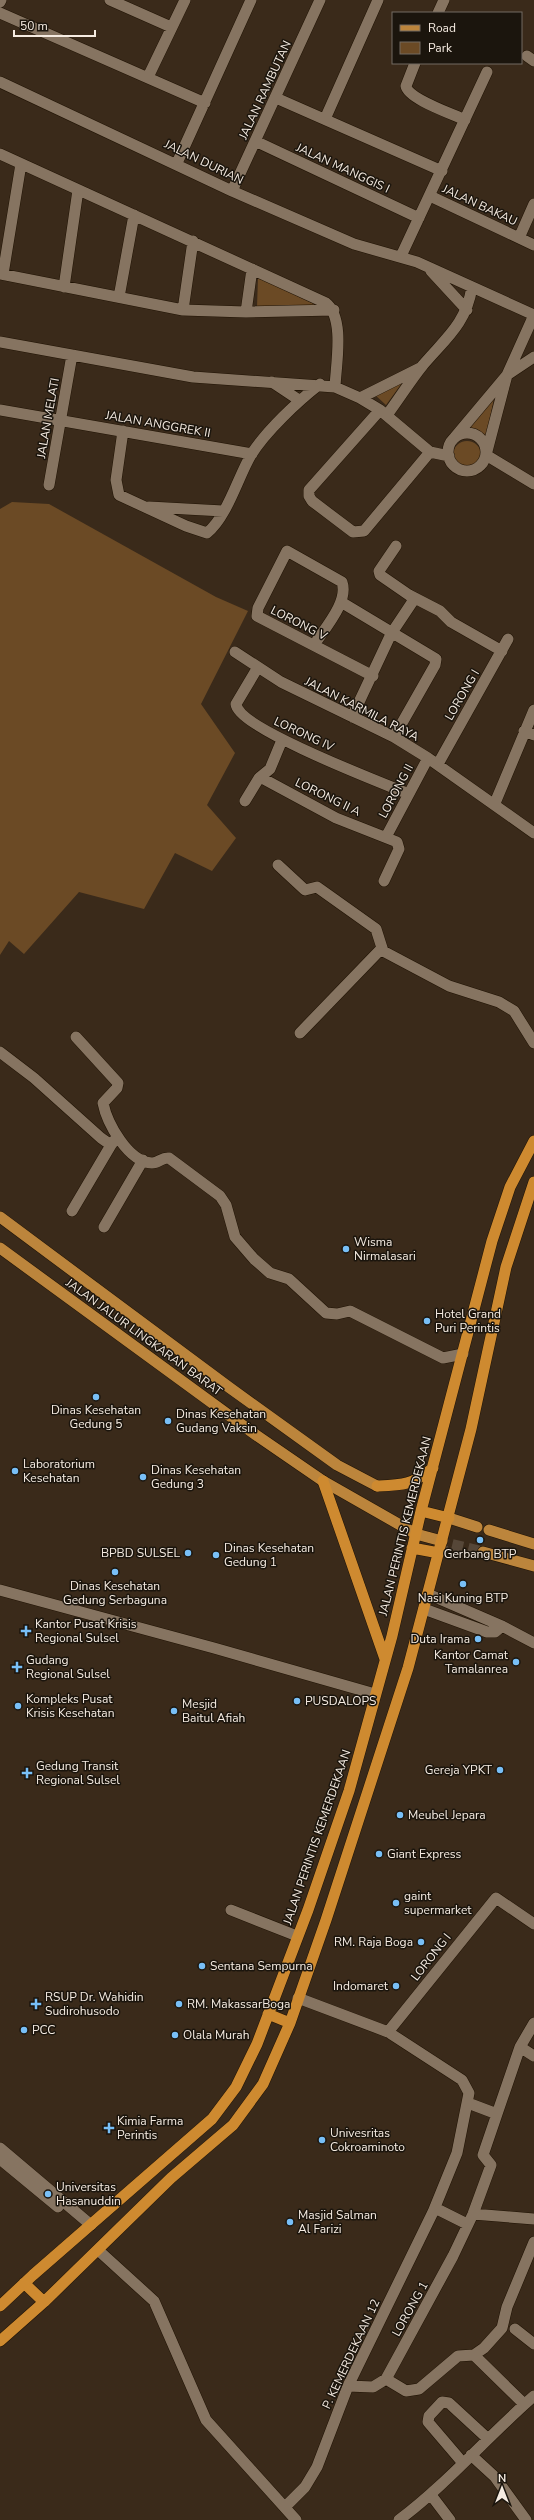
<svg xmlns="http://www.w3.org/2000/svg" width="534" height="2520" viewBox="0 0 534 2520" font-family="'Nunito Sans',sans-serif">
<rect width="100%" height="100%" fill="#3a2a1a"/>
<!-- green -->
<path fill="#6b4a25" d="M258,277L322,308L257,307Z
M407,376L386,405L374,394Z
M494,398L486,437L479,431L467,429Z
M453 455a14 14 0 1 1 28 0a14 14 0 1 1-28 0Z
M12,502L49,504L216,597L248,611L201,704L235,753L207,805L236,838L212,871L175,853L144,909L79,892L24,954L9,941L0,955V509Z"/>
<g fill="none" stroke-linecap="round" stroke-linejoin="round">
<!-- primary-tunnel -->
<path stroke="#564738" stroke-width="11" stroke-dasharray="11 5.5" stroke-linecap="butt" d="M439,1553L450,1544L483,1552"/>
<!-- minor casing -->
<g stroke="#201304" stroke-width="12">
<path id="minor" d="M110,0L171,27
M0,2L1,0
M0,13L205,103
M438,13L444,0
M527,56L534,61
M415,63L406,86C408,99 453,114 465,120
M148,77L185,0
M0,82L232,191L354,244L417,262L534,315
M276,98L442,171
M325,119L378,0
M255,141L419,218
M0,154L326,303C345,318 336,364 335,387
M177,163L251,0
M232,191L320,0
M430,196L534,245
M519,238L534,204
M401,256L487,72
M431,271L467,310
M0,274L183,310L246,312L334,310
M3,274L21,164
M64,287L78,190
M119,297L134,215
M183,310L193,241
M246,312L252,269
M0,342L193,377L335,387L360,398L380,410L430,452L449,456
M534,357L507,375L486,455L534,484
M272,382L299,400
M360,398L420,368
M0,410L252,454
M380,410L309,490V496L312,501L353,532L364,531L430,452
M387,415C399,399 410,381 423,365C446,338 466,324 472,287
M123,431L116,480L119,495L186,526L207,533C227,517 238,477 251,455C266,431 298,401 320,384
M448 452a19 19 0 1 1 38 0a19 19 0 1 1-38 0Z
M455,437L507,375L534,315
M49,485L72,355
M149,507L223,511
M396,546L379,571L380,575L409,595L440,611L451,622L502,651
M341,602L436,659L435,665L394,737
M314,645C324,629 349,602 342,582L287,551L258,608L257,616L373,676
M235,652L281,682L394,737L428,758L534,833
M258,667L236,704C238,728 382,783 409,794
M352,717L391,634L415,598
M524,731L534,735
M438,764L508,639
M260,777L336,818L397,842L399,849L384,881
M245,801L259,778L270,769L282,740
M495,803L534,710
M386,837L428,758
M278,865L305,890L317,887L376,929L383,951L449,986L499,1002L514,1011L534,1043
M300,1033L382,948
M76,1037L118,1083L117,1088L103,1103C107,1123 128,1162 152,1163C159,1163 162,1157 169,1158L220,1196L226,1205L235,1237L254,1259L270,1273L289,1279L326,1313L337,1314L350,1311L443,1358L463,1354
M0,1052L34,1078L101,1138L111,1145L117,1137
M72,1211L111,1145
M104,1227L143,1160
M0,1590L214,1648L375,1694
M428,1594L502,1626L534,1643
M424,1609L487,1632H495L502,1626
M231,1910L297,1936
M388,2032L496,1898L534,1924
M520,2047L534,2056
M468,2103L497,2114L520,2047L534,2023
M435,2208L467,2224
M473,2214L534,2219
M98,2250L154,2301L206,2420L296,2520
M515,2329L534,2344
M475,2356L524,2404
M386,2379L406,2391L419,2389L458,2356L474,2355L484,2348L502,2328L507,2307L534,2242
M348,2386L373,2387L386,2379L453,2256L473,2214L491,2165L483,2155L497,2114
M471,2455L495,2477L526,2520
M463,2463L428,2422L429,2416L442,2402L449,2403L487,2438
M431,2495L450,2520
M285,2507L305,2487L317,2467L348,2386L433,2212L457,2153L469,2093L462,2080L388,2032L298,1998
M399,2520C448,2483 488,2436 534,2396"/>
</g>
<!-- tertiary casing -->
<g stroke="#201304" stroke-width="12">
<path id="tertiary" d="M0,2148L91,2225
M0,2159L58,2207"/>
</g>
<!-- primary casing -->
<g stroke="#201304" stroke-width="12">
<path id="primary" d="M0,1217L230,1388L337,1465L377,1486
M0,1248L256,1435L323,1481L416,1534L442,1541
M449,1518L477,1527
M489,1530L534,1544
M483,1552L534,1566"/>
</g>
<!-- trunk casing -->
<g stroke="#201304" stroke-width="12">
<path id="trunk" d="M323,1481L385,1659
M377,1486C403,1485 412,1485 433,1468
M421,1511L449,1518
M412,1548L439,1553
M268,2014L290,2023
M24,2283L44,2302
M0,2306L33,2275L212,2119L236,2087L257,2044L308,1910L349,1791L392,1636L421,1511L492,1241L510,1187L534,1141
M0,2341L44,2302L171,2178L233,2125L263,2084L290,2023L326,1920L408,1668L471,1429L506,1267L534,1182"/>
</g>
<!-- minor -->
<use href="#minor" stroke="#867461" stroke-width="11"/>
<!-- tertiary -->
<use href="#tertiary" stroke="#867461" stroke-width="11"/>
<!-- primary -->
<use href="#primary" stroke="#bc853c" stroke-width="11"/>
<!-- trunk -->
<use href="#trunk" stroke="#ce8a30" stroke-width="11"/>
</g>
<!-- markers -->
<g fill="#78bff7" stroke="#1b150d" stroke-width="1.5">
<circle cx="346" cy="1249" r="4"/>
<circle cx="427" cy="1321" r="4"/>
<circle cx="96" cy="1397" r="4"/>
<circle cx="168" cy="1421" r="4"/>
<circle cx="15" cy="1471" r="4"/>
<circle cx="143" cy="1477" r="4"/>
<circle cx="480" cy="1540" r="4"/>
<circle cx="188" cy="1553" r="4"/>
<circle cx="216" cy="1555" r="4"/>
<circle cx="115" cy="1572" r="4"/>
<circle cx="463" cy="1584" r="4"/>
<path d="M24 1625h4v4h4v4h-4v4h-4v-4h-4v-4h4z"/>
<circle cx="478" cy="1639" r="4"/>
<circle cx="516" cy="1662" r="4"/>
<path d="M15 1661h4v4h4v4h-4v4h-4v-4h-4v-4h4z"/>
<circle cx="297" cy="1701" r="4"/>
<circle cx="18" cy="1706" r="4"/>
<circle cx="174" cy="1711" r="4"/>
<circle cx="500" cy="1770" r="4"/>
<path d="M25 1767h4v4h4v4h-4v4h-4v-4h-4v-4h4z"/>
<circle cx="400" cy="1815" r="4"/>
<circle cx="379" cy="1854" r="4"/>
<circle cx="396" cy="1903" r="4"/>
<circle cx="421" cy="1942" r="4"/>
<circle cx="202" cy="1966" r="4"/>
<circle cx="396" cy="1986" r="4"/>
<path d="M34 1998h4v4h4v4h-4v4h-4v-4h-4v-4h4z"/>
<circle cx="179" cy="2004" r="4"/>
<circle cx="24" cy="2030" r="4"/>
<circle cx="175" cy="2035" r="4"/>
<path d="M107 2122h4v4h4v4h-4v4h-4v-4h-4v-4h4z"/>
<circle cx="322" cy="2140" r="4"/>
<circle cx="48" cy="2194" r="4"/>
<circle cx="290" cy="2222" r="4"/>
</g>
<g text-anchor="middle" dominant-baseline="central" stroke-width="3" stroke-linejoin="round" paint-order="stroke">
<!-- street labels -->
<g font-size="12" fill="#f6ece2" stroke="#1b150d">
<text transform="translate(265 90) rotate(-65)">JALAN RAMBUTAN</text>
<text transform="translate(204 162) rotate(26)">JALAN DURIAN</text>
<text transform="translate(343 168) rotate(25)">JALAN MANGGIS I</text>
<text transform="translate(480 205) rotate(25)">JALAN BAKAU</text>
<text transform="translate(48 418) rotate(-80)">JALAN MELATI</text>
<text transform="translate(158 424) rotate(10)">JALAN ANGGREK II</text>
<text transform="translate(299 623) rotate(27)">LORONG V</text>
<text transform="translate(462 695) rotate(-60)">LORONG I</text>
<text transform="translate(362 709) rotate(27)">JALAN KARMILA RAYA</text>
<text transform="translate(304 734) rotate(25)">LORONG IV</text>
<text transform="translate(396 791) rotate(-62)">LORONG II</text>
<text transform="translate(328 797) rotate(26)">LORONG II A</text>
<text transform="translate(144 1337) rotate(36)">JALAN JALUR LINGKARAN BARAT</text>
<text transform="translate(405 1526) rotate(-76)">JALAN PERINTIS KEMERDEKAAN</text>
<text transform="translate(317 1837) rotate(-71)">JALAN PERINTIS KEMERDEKAAN</text>
<text transform="translate(431 1957) rotate(-52)">LORONG I</text>
<text transform="translate(410 2309) rotate(-61)">LORONG 1</text>
<text transform="translate(351 2354) rotate(-65)">P. KEMERDEKAAN 12</text>
</g>
<!-- poi labels -->
<g font-size="12" fill="#f6ece2" stroke="#1b150d" text-anchor="start">
<text x="354" y="1242">Wisma<tspan x="354" dy="14">Nirmalasari</tspan></text>
<text x="435" y="1314">Hotel Grand<tspan x="435" dy="14">Puri Perintis</tspan></text>
<text x="96" y="1410" text-anchor="middle">Dinas Kesehatan<tspan x="96" dy="14">Gedung 5</tspan></text>
<text x="176" y="1414">Dinas Kesehatan<tspan x="176" dy="14">Gudang Vaksin</tspan></text>
<text x="23" y="1464">Laboratorium<tspan x="23" dy="14">Kesehatan</tspan></text>
<text x="151" y="1470">Dinas Kesehatan<tspan x="151" dy="14">Gedung 3</tspan></text>
<text x="224" y="1548">Dinas Kesehatan<tspan x="224" dy="14">Gedung 1</tspan></text>
<text x="180" y="1553" text-anchor="end">BPBD SULSEL</text>
<text x="480" y="1554" text-anchor="middle">Gerbang BTP</text>
<text x="115" y="1586" text-anchor="middle">Dinas Kesehatan<tspan x="115" dy="14">Gedung Serbaguna</tspan></text>
<text x="463" y="1598" text-anchor="middle">Nasi Kuning BTP</text>
<text x="35" y="1624">Kantor Pusat Krisis<tspan x="35" dy="14">Regional Sulsel</tspan></text>
<text x="470" y="1639" text-anchor="end">Duta Irama</text>
<text x="508" y="1655" text-anchor="end">Kantor Camat<tspan x="508" dy="14">Tamalanrea</tspan></text>
<text x="26" y="1660">Gudang<tspan x="26" dy="14">Regional Sulsel</tspan></text>
<text x="26" y="1699">Kompleks Pusat<tspan x="26" dy="14">Krisis Kesehatan</tspan></text>
<text x="305" y="1701">PUSDALOPS</text>
<text x="182" y="1704">Mesjid<tspan x="182" dy="14">Baitul Afiah</tspan></text>
<text x="36" y="1766">Gedung Transit<tspan x="36" dy="14">Regional Sulsel</tspan></text>
<text x="492" y="1770" text-anchor="end">Gereja YPKT</text>
<text x="408" y="1815">Meubel Jepara</text>
<text x="387" y="1854">Giant Express</text>
<text x="404" y="1896">gaint<tspan x="404" dy="14">supermarket</tspan></text>
<text x="413" y="1942" text-anchor="end">RM. Raja Boga</text>
<text x="210" y="1966">Sentana Sempurna</text>
<text x="388" y="1986" text-anchor="end">Indomaret</text>
<text x="45" y="1997">RSUP Dr. Wahidin<tspan x="45" dy="14">Sudirohusodo</tspan></text>
<text x="187" y="2004">RM. MakassarBoga</text>
<text x="32" y="2030">PCC</text>
<text x="183" y="2035">Olala Murah</text>
<text x="117" y="2121">Kimia Farma<tspan x="117" dy="14">Perintis</tspan></text>
<text x="330" y="2133">Univesritas<tspan x="330" dy="14">Cokroaminoto</tspan></text>
<text x="56" y="2187">Universitas<tspan x="56" dy="14">Hasanuddin</tspan></text>
<text x="298" y="2215">Masjid Salman<tspan x="298" dy="14">Al Farizi</tspan></text>
</g>
</g>
<!-- legend -->
<rect x="392" y="12" width="130" height="52" fill="#1b150d" stroke="#736b62"/>
<rect x="400" y="25" width="20" height="6" fill="#bc853c" stroke="#736b62"/>
<text x="428" y="32" font-size="12" fill="#f6ece2">Road</text>
<rect x="400" y="42" width="20" height="12" fill="#6b4a25" stroke="#736b62"/>
<text x="428" y="52" font-size="12" fill="#f6ece2">Park</text>
<!-- north arrow -->
<g transform="translate(502 2488)" stroke="#1b150d" stroke-width="3" paint-order="stroke">
<path d="M0-3L7 15L0 10L-7 15Z" fill="#f6ece2"/>
<text y="-6" font-size="11" font-weight="bold" text-anchor="middle" fill="#f6ece2">N</text>
</g>
<!-- scale -->
<path d="M14 30v6h81v-6" fill="none" stroke="#f6ece2" stroke-width="2"/>
<text x="20" y="30" font-size="12" fill="#f6ece2" stroke="#1b150d" stroke-width="3" paint-order="stroke">50 m</text>
</svg>
